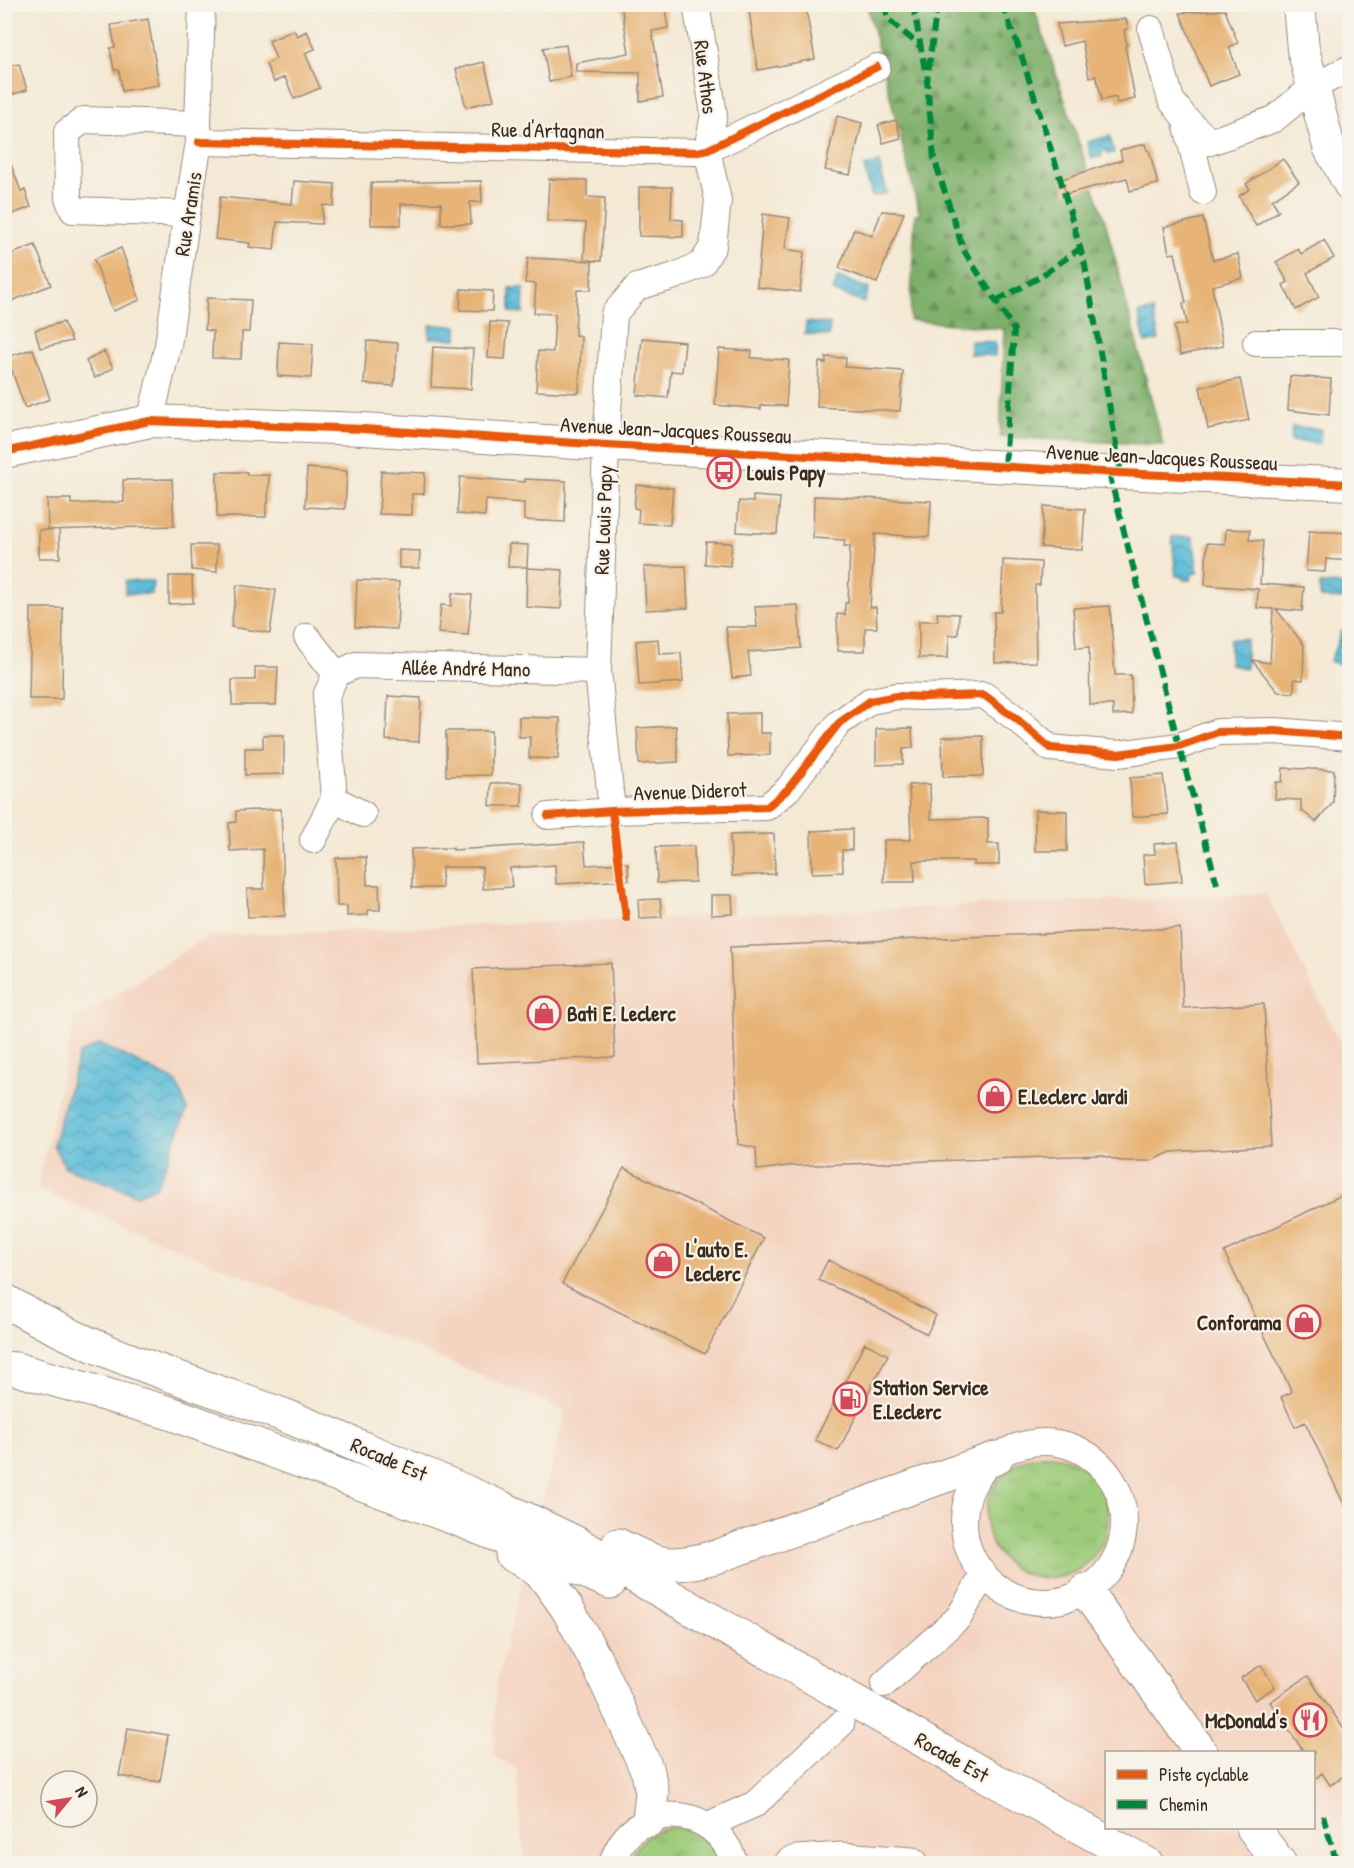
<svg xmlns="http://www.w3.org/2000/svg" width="1354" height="1868" viewBox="0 0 1354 1868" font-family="'Patrick Hand',sans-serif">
<defs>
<pattern id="grass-tufts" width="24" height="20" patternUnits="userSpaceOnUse" patternTransform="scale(1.5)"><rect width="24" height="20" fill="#9dcb7a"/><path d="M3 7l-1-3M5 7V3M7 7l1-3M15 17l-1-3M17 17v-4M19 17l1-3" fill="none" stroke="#88ae69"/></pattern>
<pattern id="forest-firs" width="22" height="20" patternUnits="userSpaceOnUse" patternTransform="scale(1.5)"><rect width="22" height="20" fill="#7eaf6a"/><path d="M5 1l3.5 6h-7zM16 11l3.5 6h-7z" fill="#688f57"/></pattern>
<pattern id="water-waves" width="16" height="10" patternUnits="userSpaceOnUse" patternTransform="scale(1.5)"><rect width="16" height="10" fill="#5bbcd9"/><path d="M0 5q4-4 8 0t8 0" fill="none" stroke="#4c99af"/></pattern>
</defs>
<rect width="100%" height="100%" fill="#f7f3e8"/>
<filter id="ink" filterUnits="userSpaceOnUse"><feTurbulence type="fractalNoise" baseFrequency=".0167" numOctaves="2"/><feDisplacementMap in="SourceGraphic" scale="12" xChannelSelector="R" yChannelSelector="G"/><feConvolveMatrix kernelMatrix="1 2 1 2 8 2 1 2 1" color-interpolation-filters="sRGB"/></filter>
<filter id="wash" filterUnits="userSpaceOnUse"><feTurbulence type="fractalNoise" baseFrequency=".008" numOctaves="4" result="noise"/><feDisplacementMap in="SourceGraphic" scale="24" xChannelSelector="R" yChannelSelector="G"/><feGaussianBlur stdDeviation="1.35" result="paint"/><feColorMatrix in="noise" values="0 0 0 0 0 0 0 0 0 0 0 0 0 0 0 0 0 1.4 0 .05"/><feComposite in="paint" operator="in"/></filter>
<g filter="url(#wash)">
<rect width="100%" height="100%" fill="#f4e9d5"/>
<!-- built -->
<path fill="#f4d3c0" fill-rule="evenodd" d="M1266,894L1349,1060V1863H526L520,1822L517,1769L493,1755L496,1687L565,1411L37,1189L75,1020L208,936ZM1106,1752H1314V1828H1106Z"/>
<!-- grass -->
<path fill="url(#grass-tufts)" stroke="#6c7a4c" stroke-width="1.5" d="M986 1517a61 61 0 1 1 122 0a61 61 0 1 1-122 0Z
M673,1827C700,1831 711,1839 722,1864H628C637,1840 649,1832 673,1827Z"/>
<!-- forest -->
<path fill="url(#forest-firs)" stroke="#5c6c44" stroke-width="1.5" d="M867,5H1033L1106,224L1163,445L1000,437L1004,329L910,320L915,214L920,215Z"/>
<!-- water -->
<path fill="url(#water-waves)" stroke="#4b737c" stroke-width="1.5" d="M1110,136L1114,153L1108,154L1107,150L1101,152L1102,156L1092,159L1087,142Z
M879,163L887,193L872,197L864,167Z
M838,277L869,289L864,303L833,291Z
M510,288H524L523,313L510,312Z
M1153,311L1159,340L1145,343L1139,313Z
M806,322L830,324L829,336L805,334Z
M430,325L457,326V339L429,338Z
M970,341L995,342V356L970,354Z
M1292,427L1321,429L1320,443L1291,441Z
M1172,537H1193L1198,573H1193L1190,580H1184L1180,576H1176Z
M125,581H153L152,594H125Z
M1320,584L1348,585L1347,599L1320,598Z
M1342,631L1349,633V643L1341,665L1330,661Z
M1230,639H1246V668L1230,665Z
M100,1044L177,1082L187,1110L157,1186L137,1195L65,1167L53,1145L79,1054Z"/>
<g id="blocks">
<!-- building -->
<path fill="#e7b376" d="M621,4H664L668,28L652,31L663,97L640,101V73L576,72V63L629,53Z
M748,4H805L815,59L758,70Z
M1225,10L1238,43L1229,47L1239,74L1209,86L1180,13Z
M148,19L159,85L122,91L119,70H114L110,48L115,47L111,25Z
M1126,19L1128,29L1124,30L1127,45L1125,46L1135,99L1117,103L1116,97L1102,100L1096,76L1089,77L1082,41L1062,46L1057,24Z
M294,30L297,36L307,31L315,49L305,53L320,88L294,99L285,77L274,82L266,64L276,59L269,41Z
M566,45L571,77L549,82L543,48Z
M484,62L494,100L466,107L456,69Z
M19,64L27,90L4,97V67Z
M837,116L862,123L850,175L825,170Z
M896,120L901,138L883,143L878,125Z
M1145,144L1147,150H1149L1158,184L1130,191L1127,178L1066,194L1062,179L1122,160L1120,150Z
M4,154H7L21,191L25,190L31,207L4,217Z
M1283,159L1299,182L1272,200L1279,211L1256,226L1239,196L1250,189L1246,184Z
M549,179L587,180V197L605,198L601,261L584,260L586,223L547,221Z
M294,181L335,184L334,206L323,205L322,224L277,222L274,250L249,247L250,243L215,239L220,197L292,204Z
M481,181L482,202H470L471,224H441V203L401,204V225H371V183Z
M639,187H672L671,219L683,220V237L639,236Z
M882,211L904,213L877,283L839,268L854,229L872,236Z
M763,214L790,218L785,249L804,252L800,292L757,287Z
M1203,218L1213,260L1238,254L1243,278L1212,286L1223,346L1180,355L1174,326L1187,324L1183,303H1186L1175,253L1169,254L1164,227Z
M1324,240L1334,258L1307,273L1319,297L1296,310L1283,285L1288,282L1276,262L1298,249L1301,254Z
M35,245L51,285L9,302L4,289V257Z
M121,248L140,300L113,311L94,259Z
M528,258L592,261L591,290H577L575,335L581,336L579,393L536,391L538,351L553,352L555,314L534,313L536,284L525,283Z
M461,289L493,291L492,311L460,310Z
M207,298L251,300L249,332H242L241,359L212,358L213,331L205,330Z
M63,322L72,341L40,348L35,330Z
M490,322L508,323L505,359L488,358Z
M642,338L685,342L682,372L671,371L668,398L637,395Z
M367,341L398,343L394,386L364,384Z
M279,342L313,344L311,378L278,376Z
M433,347L473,349L471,389L431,387Z
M33,349L50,399L25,408L7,357Z
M719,349L752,351L751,358L789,360L786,406L761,405V409L715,405Z
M104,351L113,368L95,378L86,361Z
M826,357L846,358L845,367L903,371L900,411L817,407L819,362L826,363Z
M1290,376L1331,379L1329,415L1288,410Z
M1240,379L1249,420L1208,429L1200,387Z
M307,468L347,471L345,509L305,507Z
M381,471L425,473L424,494H412V515L379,514Z
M217,472H247V475H269L268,504H266V517H217Z
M460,477L525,482V479L566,481L565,522L524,520V503L486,500L485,516L457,514Z
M172,479L174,526L48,530L47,499H71V504L124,502L123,480Z
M636,485L673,488L670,525L638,523L639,509L634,508Z
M753,496L780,498L777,534L737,532L739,501L753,502Z
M814,496L931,501L929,537L875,534L870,607H876L877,628H865V651H838L837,614L845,615V603H848L850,546H844L845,540L813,538Z
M1044,506L1085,509L1082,550L1041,547Z
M1226,529L1250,530L1249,540L1263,541L1260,584L1304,587L1302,611L1276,609L1304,645L1303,680L1294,679V693L1278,692L1252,660L1270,663L1273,609L1257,608L1258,589L1205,585L1207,543L1225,544Z
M39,530H59L60,558H39Z
M1309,531L1350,533V561L1326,559L1325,572L1306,571Z
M706,542L732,543L730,566L705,564Z
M509,544L528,545L527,567H508Z
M191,545H217V572L192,570Z
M399,550L420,551L419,568H399Z
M1003,560L1041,562L1040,585H1035L1036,662L995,663L994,612H1001Z
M686,566L688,608L646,610L644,567Z
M527,568L563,570L561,609L526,607Z
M169,576H192L193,603L169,604Z
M357,580L399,582L397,629L355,627Z
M237,585L276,590L270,633L231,627Z
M452,593L472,595L468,635L438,633L441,605L451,606Z
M798,605L801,648L748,652L751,676L732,678L726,627H757L755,607Z
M1110,606L1115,675H1131L1132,714L1113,715V705H1090L1089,647L1076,648L1073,608Z
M31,608H63L62,699H29Z
M937,613L959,614L958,635H949L948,658H919V621H938Z
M658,639L659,654L681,653L683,682L639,685L636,641Z
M255,667H278L276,705H232V680H255Z
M388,696L421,698L419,742L386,740Z
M760,713V733H770V755L728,756L727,714Z
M519,717L560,718L558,759L529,758L530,737H519Z
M676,726L678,762L639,764L637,728Z
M912,728L913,748L903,749V764L876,765V729Z
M446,731H491V775L446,776Z
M263,735H284V774L245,775V748H263Z
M983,736V776L943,777L942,737Z
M1283,768L1334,770L1333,803L1316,822L1301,810V800L1275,799L1276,782H1282Z
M1163,775L1168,814L1132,817L1130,778Z
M491,783H522V806H490Z
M930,784L931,819L988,818V844H999V865H974V861H914L915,882H884V840H911L909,785Z
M281,809L285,916L248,917L247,889H264L263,849L230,851L229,823L236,822V811Z
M1035,810L1067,811V851H1035Z
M852,829V850H842L843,872L812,873L811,831Z
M774,834L775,874L732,876L730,835Z
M584,842L586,865L628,863L629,880L556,884L555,865L510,868L512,887L483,889L482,867H442V888H412L411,849L453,848V850Z
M1178,842L1182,881L1145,884L1143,855L1155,854L1154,844Z
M694,846L695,882L657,883L656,847Z
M366,857L367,885H379L380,910H368V915L347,916V906H337L336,858Z
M711,895H732L733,914L711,915Z
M660,899L662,917L639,918L638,900Z
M1180,928L1183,1008L1264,1004L1271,1146L1171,1152L1151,1161H1120L1101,1155L788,1166L757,1170L756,1148L738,1144L730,947Z
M611,963L615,1057L477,1063L473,969Z
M624,1168L764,1238L705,1354L562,1284Z
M1350,1191V1517L1305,1422L1295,1427L1281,1397L1292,1392L1224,1252Z
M828,1260L936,1315L927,1334L852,1295L818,1280Z
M865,1343L888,1355L838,1451L815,1440Z
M1261,1665L1275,1687L1255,1700L1241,1678Z
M1308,1676L1350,1738V1772L1330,1785L1322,1773L1314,1780V1752H1304L1270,1702Z
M128,1728L168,1735L160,1782L119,1776Z"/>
</g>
</g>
<g filter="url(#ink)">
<use href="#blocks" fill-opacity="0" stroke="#988a7a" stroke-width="1.5"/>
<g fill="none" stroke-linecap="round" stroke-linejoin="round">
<!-- minor casing -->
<g stroke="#988a7a" stroke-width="28">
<path id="minor" d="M1151,29L1171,100L1185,118L1210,142L1274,119L1313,87L1350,68
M1185,118L1203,192
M199,142L698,152L707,150L877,67
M187,214L73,210L68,198L67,132L84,120L198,124
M1256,343H1350
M150,421L168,345L187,214L199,142L198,124L202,4
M307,637L336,674
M612,811L598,671L606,445L614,314L637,287L675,276L702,264L713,246L718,200L707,150L714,114L696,4
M363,814L334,799L326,696L336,674L356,665L598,671
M548,816L612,811L767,807L788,789L839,723L870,701L897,696L924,697L984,695L1018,720L1050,748L1118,754L1179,746L1218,732L1275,731L1350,737
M313,840L334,799
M964 1522a80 80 0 1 1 160 0a80 80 0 1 1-160 0Z
M884,1684L959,1617L984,1574
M708,1825L755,1804L841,1724
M612,1864C631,1799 715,1800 735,1864"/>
</g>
<!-- tertiary casing -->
<g stroke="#988a7a" stroke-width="34">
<path id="tertiary" d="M1299,4L1303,49L1329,147L1350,185
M4,452L150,421L363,429L606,445L1121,473L1350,484"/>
</g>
<!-- primary casing -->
<g stroke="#988a7a" stroke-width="35">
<path id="primary" d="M4,1300C91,1353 191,1381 286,1416C314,1427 342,1439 370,1451C440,1480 510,1510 578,1544L947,1754L1147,1864
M4,1368L16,1369L170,1413L465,1522L610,1582
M618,1545C660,1566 669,1569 715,1557L996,1458
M512,1555L522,1559L540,1572L547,1580L567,1608L598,1664L648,1772L652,1793L649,1820
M1086,1591L1201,1752
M1253,1828L1280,1864
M791,1864L797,1862L842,1859L912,1864"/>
</g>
<!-- minor -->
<use href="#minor" stroke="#fff" stroke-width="26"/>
<!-- tertiary -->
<use href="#tertiary" stroke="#fff" stroke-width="32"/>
<!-- primary -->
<use href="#primary" stroke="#fff" stroke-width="33"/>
<!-- quiet -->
<path stroke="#00873e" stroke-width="6" stroke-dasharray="12 6" stroke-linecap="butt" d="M884,4L889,20L920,46
M913,4L925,70
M937,4L927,82L934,158L963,249L1014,330L1005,467
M1002,4L1020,51L1060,178L1085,265L1121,473
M996,301L1038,278L1081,248
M1109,473L1179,746L1217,884
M1323,1815L1337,1864"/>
<!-- cycleway casing -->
<g stroke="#f7f3e8" stroke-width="11">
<path id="cycleway" d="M199,142L698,152L707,150L877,67
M4,452L150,421L363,429L606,445L1121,473L1350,484
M612,811L626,918
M548,816L612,811L767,807L788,789L839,723L870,701L897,696L924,697L984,695L1018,720L1050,748L1118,754L1179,746L1218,732L1275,731L1350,737"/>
</g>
<!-- cycleway -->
<use href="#cycleway" stroke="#e8590c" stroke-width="8"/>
</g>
</g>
<!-- icons -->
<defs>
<g id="bus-ring" transform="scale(1.725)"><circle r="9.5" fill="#f7f3e8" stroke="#d1495b" stroke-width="1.5"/><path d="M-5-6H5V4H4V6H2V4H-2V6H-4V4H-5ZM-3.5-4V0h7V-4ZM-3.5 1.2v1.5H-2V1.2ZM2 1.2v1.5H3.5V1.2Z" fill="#d1495b"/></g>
<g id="shop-ring" transform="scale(1.725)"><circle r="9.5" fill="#f7f3e8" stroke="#d1495b" stroke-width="1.5"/><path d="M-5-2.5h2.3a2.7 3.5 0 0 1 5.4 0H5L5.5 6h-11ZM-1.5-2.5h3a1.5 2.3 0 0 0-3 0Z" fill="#d1495b"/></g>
<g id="fuel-ring" transform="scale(1.725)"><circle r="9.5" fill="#f7f3e8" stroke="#d1495b" stroke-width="1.5"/><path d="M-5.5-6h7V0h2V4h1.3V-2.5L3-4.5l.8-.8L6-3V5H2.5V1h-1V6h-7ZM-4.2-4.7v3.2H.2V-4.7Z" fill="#d1495b"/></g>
<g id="restaurant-ring" transform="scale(1.725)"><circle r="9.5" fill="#f7f3e8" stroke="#d1495b" stroke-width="1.5"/><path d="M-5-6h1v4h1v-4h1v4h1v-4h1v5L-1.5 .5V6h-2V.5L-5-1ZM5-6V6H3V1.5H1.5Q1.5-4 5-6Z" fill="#d1495b"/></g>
</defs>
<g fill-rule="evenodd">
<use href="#bus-ring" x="724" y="472"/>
<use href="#shop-ring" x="544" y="1013"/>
<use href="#shop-ring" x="995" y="1096"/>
<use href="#shop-ring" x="663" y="1261"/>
<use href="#shop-ring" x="1304" y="1322"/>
<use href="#fuel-ring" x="850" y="1399"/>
<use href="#restaurant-ring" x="1310" y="1720"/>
</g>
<g text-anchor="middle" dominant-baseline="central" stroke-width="4.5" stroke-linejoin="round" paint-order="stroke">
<!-- street labels -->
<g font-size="21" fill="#3b2a1e" stroke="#f7f3e8">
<text transform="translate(706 77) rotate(83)">Rue Athos</text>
<text transform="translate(548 130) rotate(1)">Rue d'Artagnan</text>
<text transform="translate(188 214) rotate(-81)">Rue Aramis</text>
<text transform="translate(676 430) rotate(3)">Avenue Jean-Jacques Rousseau</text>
<text transform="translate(1162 457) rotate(3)">Avenue Jean-Jacques Rousseau</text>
<text transform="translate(603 520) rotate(-88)">Rue Louis Papy</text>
<text transform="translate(466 668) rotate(1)">Allée André Mano</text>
<text transform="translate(690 791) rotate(-2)">Avenue Diderot</text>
<text transform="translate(389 1459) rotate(23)">Rocade Est</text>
<text transform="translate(952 1757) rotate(29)">Rocade Est</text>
</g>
<!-- poi labels -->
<g font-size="21" font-weight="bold" fill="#3b2a1e" stroke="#f7f3e8" text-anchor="start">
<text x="747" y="472">Louis Papy</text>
<text x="567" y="1013">Bati E. Leclerc</text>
<text x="1018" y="1096">E.Leclerc Jardi</text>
<text x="686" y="1249">L'auto E.<tspan x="686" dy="24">Leclerc</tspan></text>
<text x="1281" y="1322" text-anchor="end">Conforama</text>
<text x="873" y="1387">Station Service<tspan x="873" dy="24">E.Leclerc</tspan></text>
<text x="1287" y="1720" text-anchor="end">McDonald's</text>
</g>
</g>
<!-- margin -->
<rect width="1354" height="1868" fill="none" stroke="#f7f3e8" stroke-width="24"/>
<!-- legend -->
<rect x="1105" y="1751" width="210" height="78" fill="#f7f3e8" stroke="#aca397" stroke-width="1.5"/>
<rect x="1117" y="1770" width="30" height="9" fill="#e8590c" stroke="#aca397" stroke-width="1.5"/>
<text x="1159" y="1781" font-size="18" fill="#3b2a1e">Piste cyclable</text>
<rect x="1117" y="1800" width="30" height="9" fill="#00873e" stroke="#aca397" stroke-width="1.5"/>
<text x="1159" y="1811" font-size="18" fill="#3b2a1e">Chemin</text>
<!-- north arrow -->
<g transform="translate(69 1799) rotate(60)"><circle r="28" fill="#f7f3e8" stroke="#aca397" stroke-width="1.5"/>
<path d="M0-4.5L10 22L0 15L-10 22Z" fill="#d1495b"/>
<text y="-9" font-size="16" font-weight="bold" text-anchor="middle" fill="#3b2a1e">N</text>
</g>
</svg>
